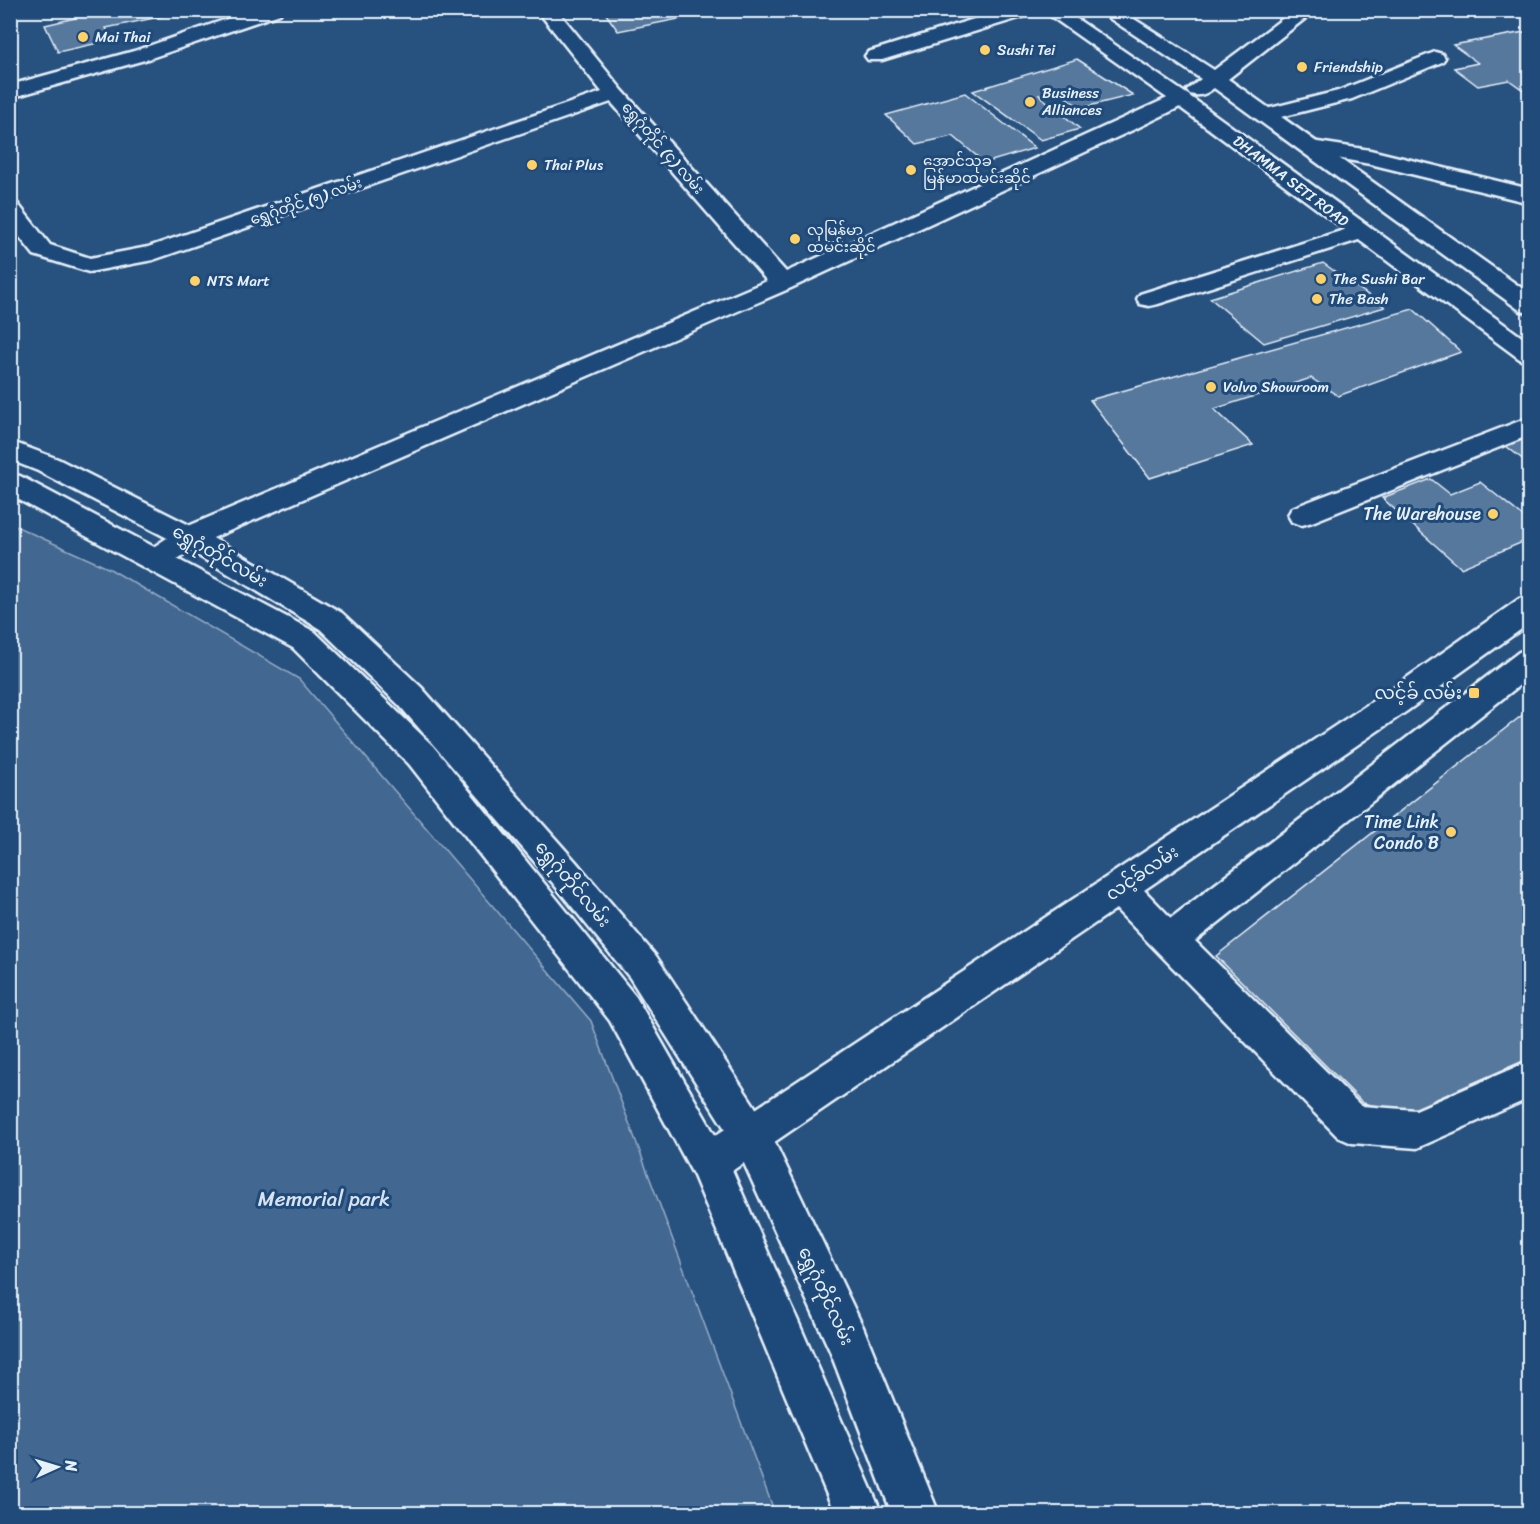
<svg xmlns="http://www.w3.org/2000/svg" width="1540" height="1524" viewBox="0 0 1540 1524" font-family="Sriracha,'Noto Sans Myanmar',sans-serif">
<rect width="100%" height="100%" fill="#27517f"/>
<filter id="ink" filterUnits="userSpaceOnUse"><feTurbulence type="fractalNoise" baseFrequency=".0167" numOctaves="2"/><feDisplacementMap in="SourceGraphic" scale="12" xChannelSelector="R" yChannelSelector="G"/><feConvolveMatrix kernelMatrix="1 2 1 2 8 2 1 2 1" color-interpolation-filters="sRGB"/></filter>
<g filter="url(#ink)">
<!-- green -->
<path fill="#436891" stroke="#96acc4" stroke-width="1.5" d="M11,524L110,569L299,679L591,1021L775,1513H11Z"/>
<!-- building -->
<path fill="#57789d" stroke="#e8f1f8" stroke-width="1.5" d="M86,10H182L183,12L106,28L112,40L58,52L45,25L88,15Z
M603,10H724L618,31Z
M1530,31V95L1509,80L1478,86L1454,68L1478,63L1453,45Z
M1077,59L1133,95L1081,108L1057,91L1039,95L1080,129L1041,140L973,91Z
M965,93L1035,148L985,163L953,136L917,144L886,115Z
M1323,263L1385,307L1264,343L1210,298Z
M1413,309L1461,352L1338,396L1311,378L1214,409L1253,445L1150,478L1090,400Z
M1530,437V465L1506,446Z
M1431,479L1450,494L1480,482L1530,522V539L1461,568L1382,498Z
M1530,709V1058L1405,1113L1363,1103L1216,956Z"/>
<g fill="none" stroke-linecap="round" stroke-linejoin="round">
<!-- minor casing -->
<g stroke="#e8f1f8" stroke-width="5">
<path id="minor" d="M253,10H282L280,14L148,59L10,98V85L134,51Z
M537,10H557L622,90L786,272L1174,95L1181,93L1188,95L1191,99L1188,103L1137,128L791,288L199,544C183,555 166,572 146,566L141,559L146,552L179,530L767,281L611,102L153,260L89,272L34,255L10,225V202L18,204L50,245L90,258L148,247L602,92Z
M1003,10H1034L1032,14L882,60H868L865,56L868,52Z
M1435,52L1442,54L1445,58L1442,62L1352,99L1265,121L1258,119L1254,115L1258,111L1338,91Z
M1311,141L1370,150L1530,189V203L1370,164L1303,152L1300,147L1303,142Z
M1360,225L1368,227L1372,232L1368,237L1158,304L1149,306L1140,304L1137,299L1140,294Z
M1530,417V435L1312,522L1302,525L1292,522L1288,515L1292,508Z
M1530,596V623L1407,711L1144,890L1171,918L1519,652L1530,649V677L1195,941L1361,1106L1416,1110L1530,1061V1098L1417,1148L1352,1143L1338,1137L1116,909L723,1177L709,1183L695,1177L689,1163L695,1149L1385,693L1519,599Z"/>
</g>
<!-- major casing -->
<g stroke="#e8f1f8" stroke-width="5">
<path id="major" d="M1042,10H1064L1188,95L1530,343V363L1521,360L1174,103Z
M1097,10H1120L1214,70L1294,10H1316L1228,79L1530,294V313L1521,311L1214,88C1206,94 1200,97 1190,94L1187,90L1201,79Z
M10,441L58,459L199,530L342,613L421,687L576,862L656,956L765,1122L863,1327L939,1514H892L830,1351L737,1148L630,978L552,882L399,705L320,629L179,544L38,471L10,460Z
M10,474L20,476L315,632L433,746L636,997L723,1149L882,1514H835L694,1176L610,1021L409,764L293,648L10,495Z"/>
</g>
<!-- path -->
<path stroke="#e8f1f8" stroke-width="2" stroke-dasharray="3 3" stroke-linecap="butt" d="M75,10L80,17"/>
<!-- minor -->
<use href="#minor" fill="#1f4a7a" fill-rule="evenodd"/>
<!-- major -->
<use href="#major" fill="#1f4a7a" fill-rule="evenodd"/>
</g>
</g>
<!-- markers -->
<g fill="#ffd166" stroke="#1f4a7a" stroke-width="2">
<circle cx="83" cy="37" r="6"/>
<circle cx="985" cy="50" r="6"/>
<circle cx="1302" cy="67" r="6"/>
<circle cx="1030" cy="102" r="6"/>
<circle cx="532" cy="165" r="6"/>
<circle cx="911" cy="170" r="6"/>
<circle cx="795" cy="239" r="6"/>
<circle cx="1321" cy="279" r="6"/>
<circle cx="195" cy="281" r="6"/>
<circle cx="1317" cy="299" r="6"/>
<circle cx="1211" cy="387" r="6"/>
<circle cx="1493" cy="514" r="6"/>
<rect x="1468" y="687" width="12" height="12" rx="3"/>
<circle cx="1451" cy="832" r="6"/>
</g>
<g text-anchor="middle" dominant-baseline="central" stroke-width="6" stroke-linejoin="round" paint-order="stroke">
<!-- far-poi labels -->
<g font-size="15" fill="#e8f1f8" stroke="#1f4a7a" text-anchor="start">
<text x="95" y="37">Mai Thai</text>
<text x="997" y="50">Sushi Tei</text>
<text x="1314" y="67">Friendship</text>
<text x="1042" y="93">Business<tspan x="1042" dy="17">Alliances</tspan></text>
<text x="923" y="161">အောင်သုခ<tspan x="923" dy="17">မြန်မာထမင်းဆိုင်</tspan></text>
<text x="544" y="165">Thai Plus</text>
<text x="807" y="230">လှမြန်မာ<tspan x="807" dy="17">ထမင်းဆိုင်</tspan></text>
<text x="1333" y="279">The Sushi Bar</text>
<text x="207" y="281">NTS Mart</text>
<text x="1329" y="299">The Bash</text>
<text x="1223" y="387">Volvo Showroom</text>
</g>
<!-- far-street labels -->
<g font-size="15" fill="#e8f1f8" stroke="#1f4a7a">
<text transform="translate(663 148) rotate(49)">ရွှေဂုံတိုင် (၄) လမ်း</text>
<text transform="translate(1291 181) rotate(37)">DHAMMA SETI ROAD</text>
<text transform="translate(306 201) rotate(-19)">ရွှေဂုံတိုင် (၅) လမ်း</text>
</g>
<!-- poi labels -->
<g font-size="18" fill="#e8f1f8" stroke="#1f4a7a" text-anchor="end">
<text x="1481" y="514">The Warehouse</text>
<text x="1462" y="693">လင့်ခ် လမ်း</text>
<text x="1439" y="822">Time Link<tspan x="1439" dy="21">Condo B</tspan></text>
</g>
<!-- street labels -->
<g font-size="18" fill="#e8f1f8" stroke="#1f4a7a">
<text transform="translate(220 556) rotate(30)">ရွှေဂုံတိုင်လမ်း</text>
<text transform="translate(1142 873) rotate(-34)">လင့်ခ်လမ်း</text>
<text transform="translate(573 884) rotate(50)">ရွှေဂုံတိုင်လမ်း</text>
<text transform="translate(826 1296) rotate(65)">ရွှေဂုံတိုင်လမ်း</text>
</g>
<!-- near-park labels -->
<g font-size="21" fill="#d8e3ee" stroke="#1f4a7a">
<text x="324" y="1199">Memorial park</text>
</g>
</g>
<!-- margin -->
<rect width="1540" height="1524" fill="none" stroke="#1f4a7a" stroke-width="36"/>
<rect x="18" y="18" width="1504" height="1488" fill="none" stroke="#e8f1f8" stroke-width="2" filter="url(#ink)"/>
<!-- north arrow -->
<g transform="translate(57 1467) rotate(86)" stroke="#1f4a7a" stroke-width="4.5" paint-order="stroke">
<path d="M0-4.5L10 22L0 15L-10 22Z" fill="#e8f1f8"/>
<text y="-9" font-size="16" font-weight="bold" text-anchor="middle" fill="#e8f1f8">N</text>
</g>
</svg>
